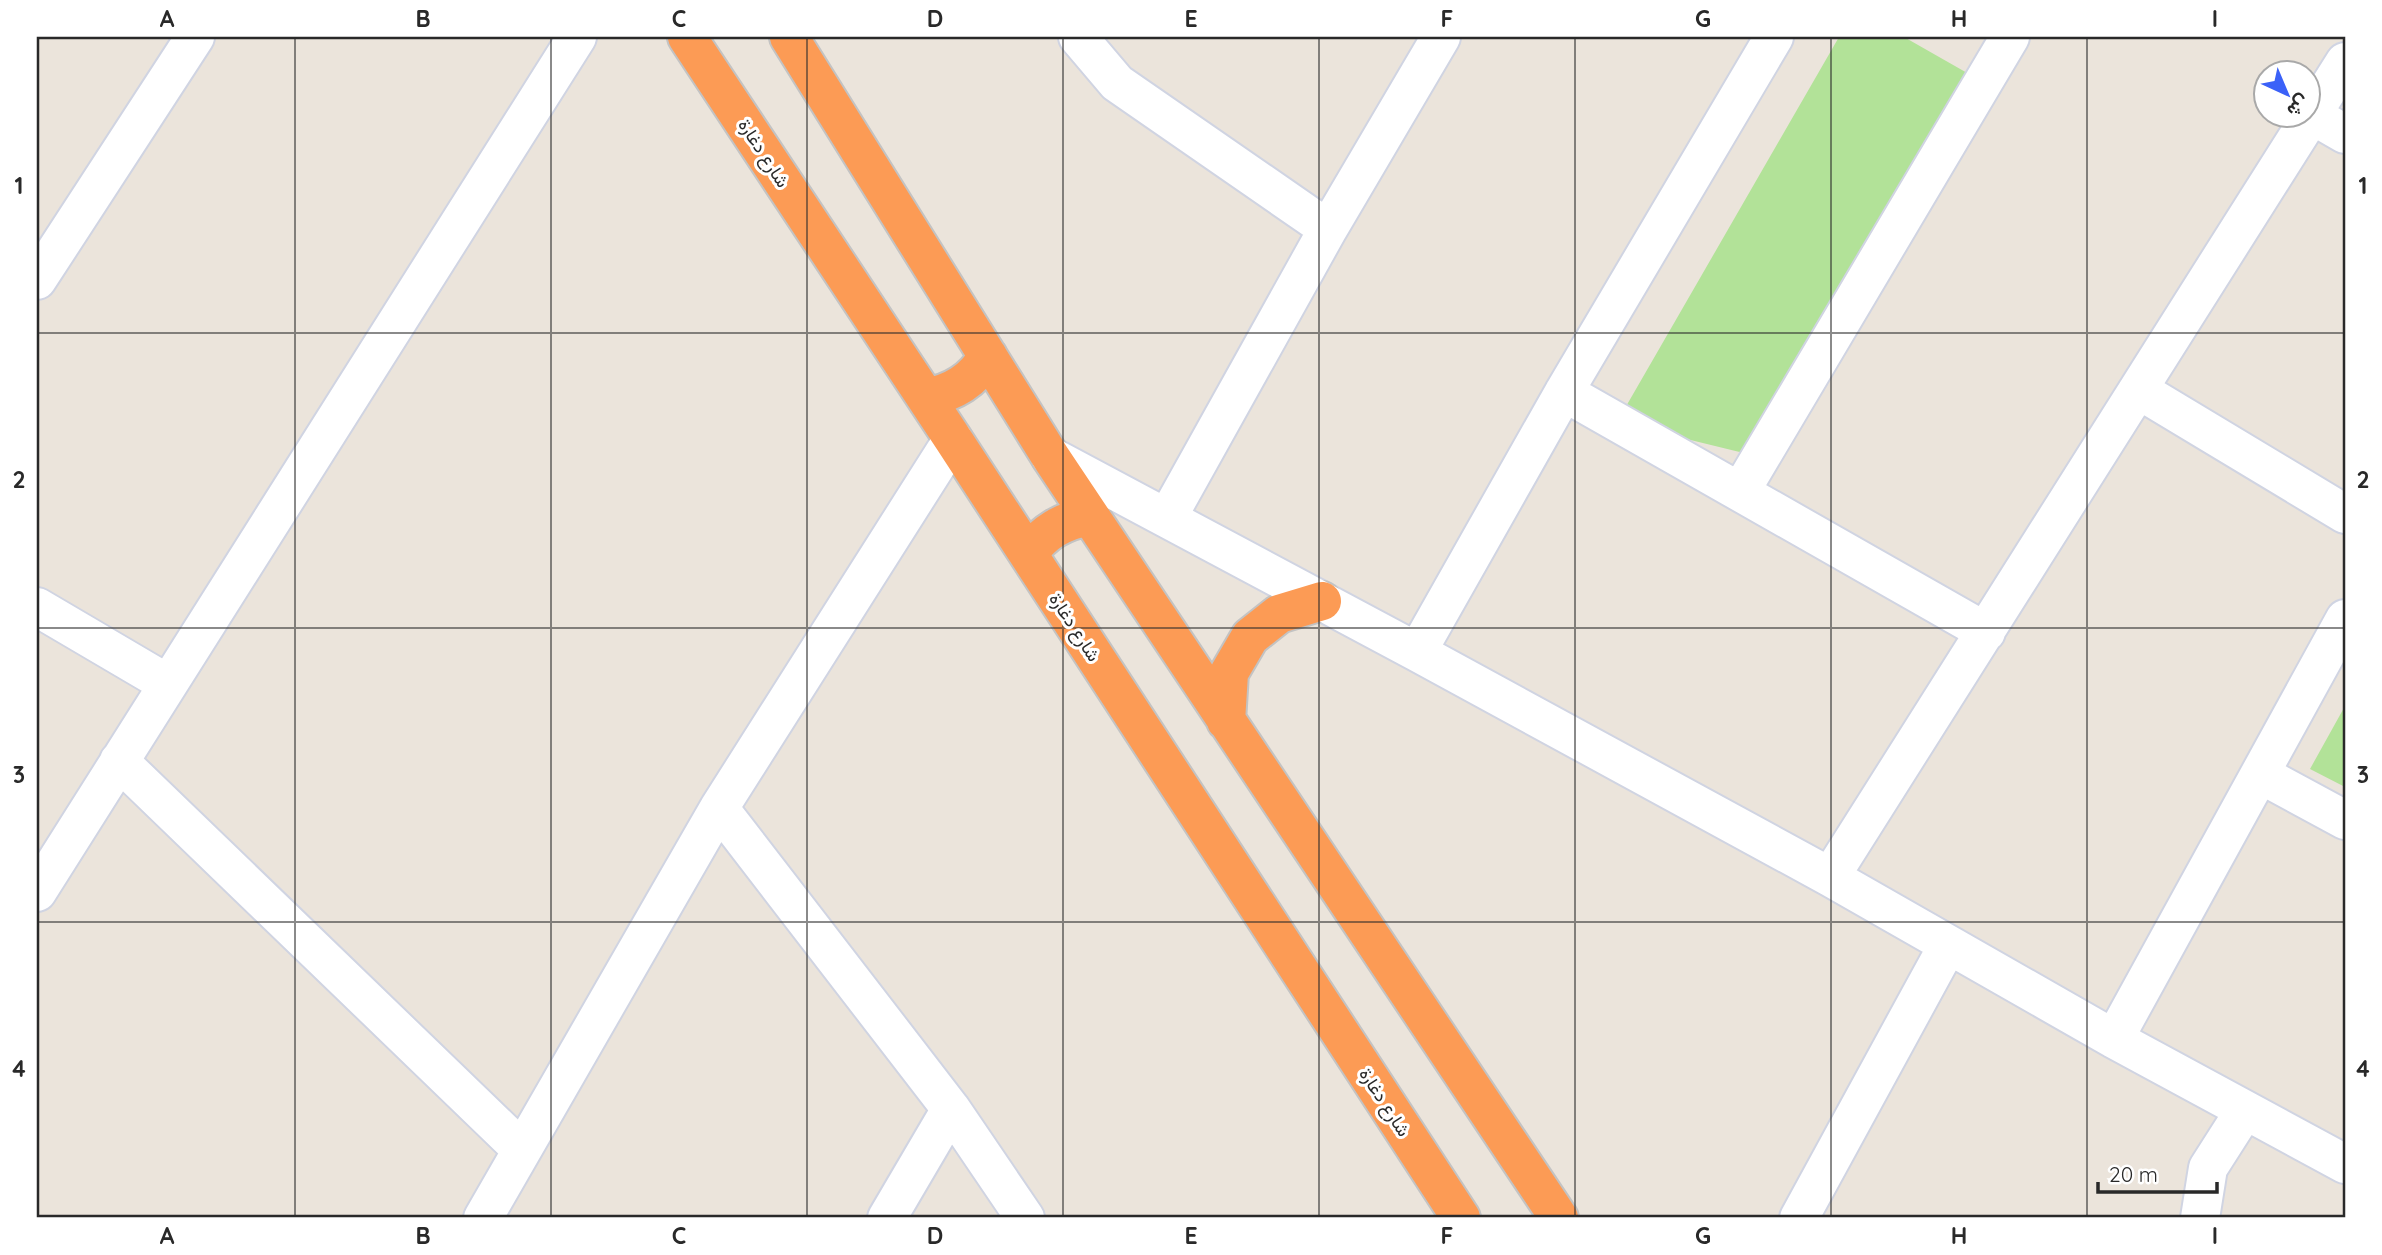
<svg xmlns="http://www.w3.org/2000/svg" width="2382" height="1255" viewBox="0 0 2382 1255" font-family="Quicksand,Vazirmatn,sans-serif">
<rect width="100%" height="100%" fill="#ebe4db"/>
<!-- grass -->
<path fill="#b2e298" d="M1839,37H1904L1983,82L1760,457L1617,422Z
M2345,706V787L2310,769Z"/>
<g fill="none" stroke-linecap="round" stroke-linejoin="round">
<!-- minor casing -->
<g stroke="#d0d4e2" stroke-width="42">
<path id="minor" d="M1078,37L1117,83L1328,229
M2312,115L2345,134
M37,280L195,37
M2139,390L2345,514
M1564,392L1986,632
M1050,456L1417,652L1830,877L2114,1039L2345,1164
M1740,492L2010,37
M1167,518L1328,229L1441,37
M37,607L168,684
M1417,652L1564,392L1774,37
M119,761L522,1150
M2260,774L2345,820
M719,808L951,1109L1025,1218
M1830,877L2345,62
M37,892L577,37
M2114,1039L2345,619
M483,1218L719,808L953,439
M887,1218L951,1109
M1799,1218L1948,945
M2200,1218L2208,1168L2245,1110"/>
</g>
<!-- highway casing -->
<g stroke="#c3c3c3" stroke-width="42">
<path id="highway" d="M687,37L953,439L1461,1218
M789,37L1050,456L1559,1218
M926,398C954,392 973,381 988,356
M1028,554C1044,532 1062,521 1090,516
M1226,721L1229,673L1250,637L1279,614L1322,601"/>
</g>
<!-- minor -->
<use href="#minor" stroke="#fff" stroke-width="38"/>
<!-- highway -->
<use href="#highway" stroke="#fc9b55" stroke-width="38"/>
</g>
<!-- grid -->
<path fill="none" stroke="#292929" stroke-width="2" stroke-opacity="0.55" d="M295,37V1218M551,37V1218M807,37V1218M1063,37V1218M1319,37V1218M1575,37V1218M1831,37V1218M2087,37V1218M37,333H2345M37,628H2345M37,922H2345"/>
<g text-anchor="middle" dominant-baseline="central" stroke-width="6" stroke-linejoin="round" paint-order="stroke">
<!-- street labels -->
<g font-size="18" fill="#292929" stroke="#fff">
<text transform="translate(764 153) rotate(57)">شارع دغارة</text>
<text transform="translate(1075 627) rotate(57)">شارع دغارة</text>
<text transform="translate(1385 1102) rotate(57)">شارع دغارة</text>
</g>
</g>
<!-- border -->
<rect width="2382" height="1255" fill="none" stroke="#ffffff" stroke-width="77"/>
<!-- north arrow -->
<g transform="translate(2287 94) rotate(136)"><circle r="33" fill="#ffffff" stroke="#a9a9a9" stroke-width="2"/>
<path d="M0-5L12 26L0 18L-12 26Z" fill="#3b61f8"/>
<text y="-10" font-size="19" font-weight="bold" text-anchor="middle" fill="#292929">ش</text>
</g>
<!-- scale -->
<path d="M2098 1182v10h119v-10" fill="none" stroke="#292929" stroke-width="3.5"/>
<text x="2109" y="1182" font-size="21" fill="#292929" stroke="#ffffff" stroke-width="5" paint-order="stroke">20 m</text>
<rect x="38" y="38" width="2306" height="1178" fill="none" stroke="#292929" stroke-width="2.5"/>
<g font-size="23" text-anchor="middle" font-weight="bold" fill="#292929">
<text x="167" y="27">A</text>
<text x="423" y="27">B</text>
<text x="679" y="27">C</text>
<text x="935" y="27">D</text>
<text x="1191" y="27">E</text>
<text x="1447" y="27">F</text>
<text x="1703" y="27">G</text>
<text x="1959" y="27">H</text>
<text x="2215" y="27">I</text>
<text x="19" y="194">1</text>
<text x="2363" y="194">1</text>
<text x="19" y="488">2</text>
<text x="2363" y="488">2</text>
<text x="19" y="783">3</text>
<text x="2363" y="783">3</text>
<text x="19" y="1077">4</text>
<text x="2363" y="1077">4</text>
<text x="167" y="1244">A</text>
<text x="423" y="1244">B</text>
<text x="679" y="1244">C</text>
<text x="935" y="1244">D</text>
<text x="1191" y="1244">E</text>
<text x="1447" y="1244">F</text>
<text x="1703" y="1244">G</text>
<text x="1959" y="1244">H</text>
<text x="2215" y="1244">I</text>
</g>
</svg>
